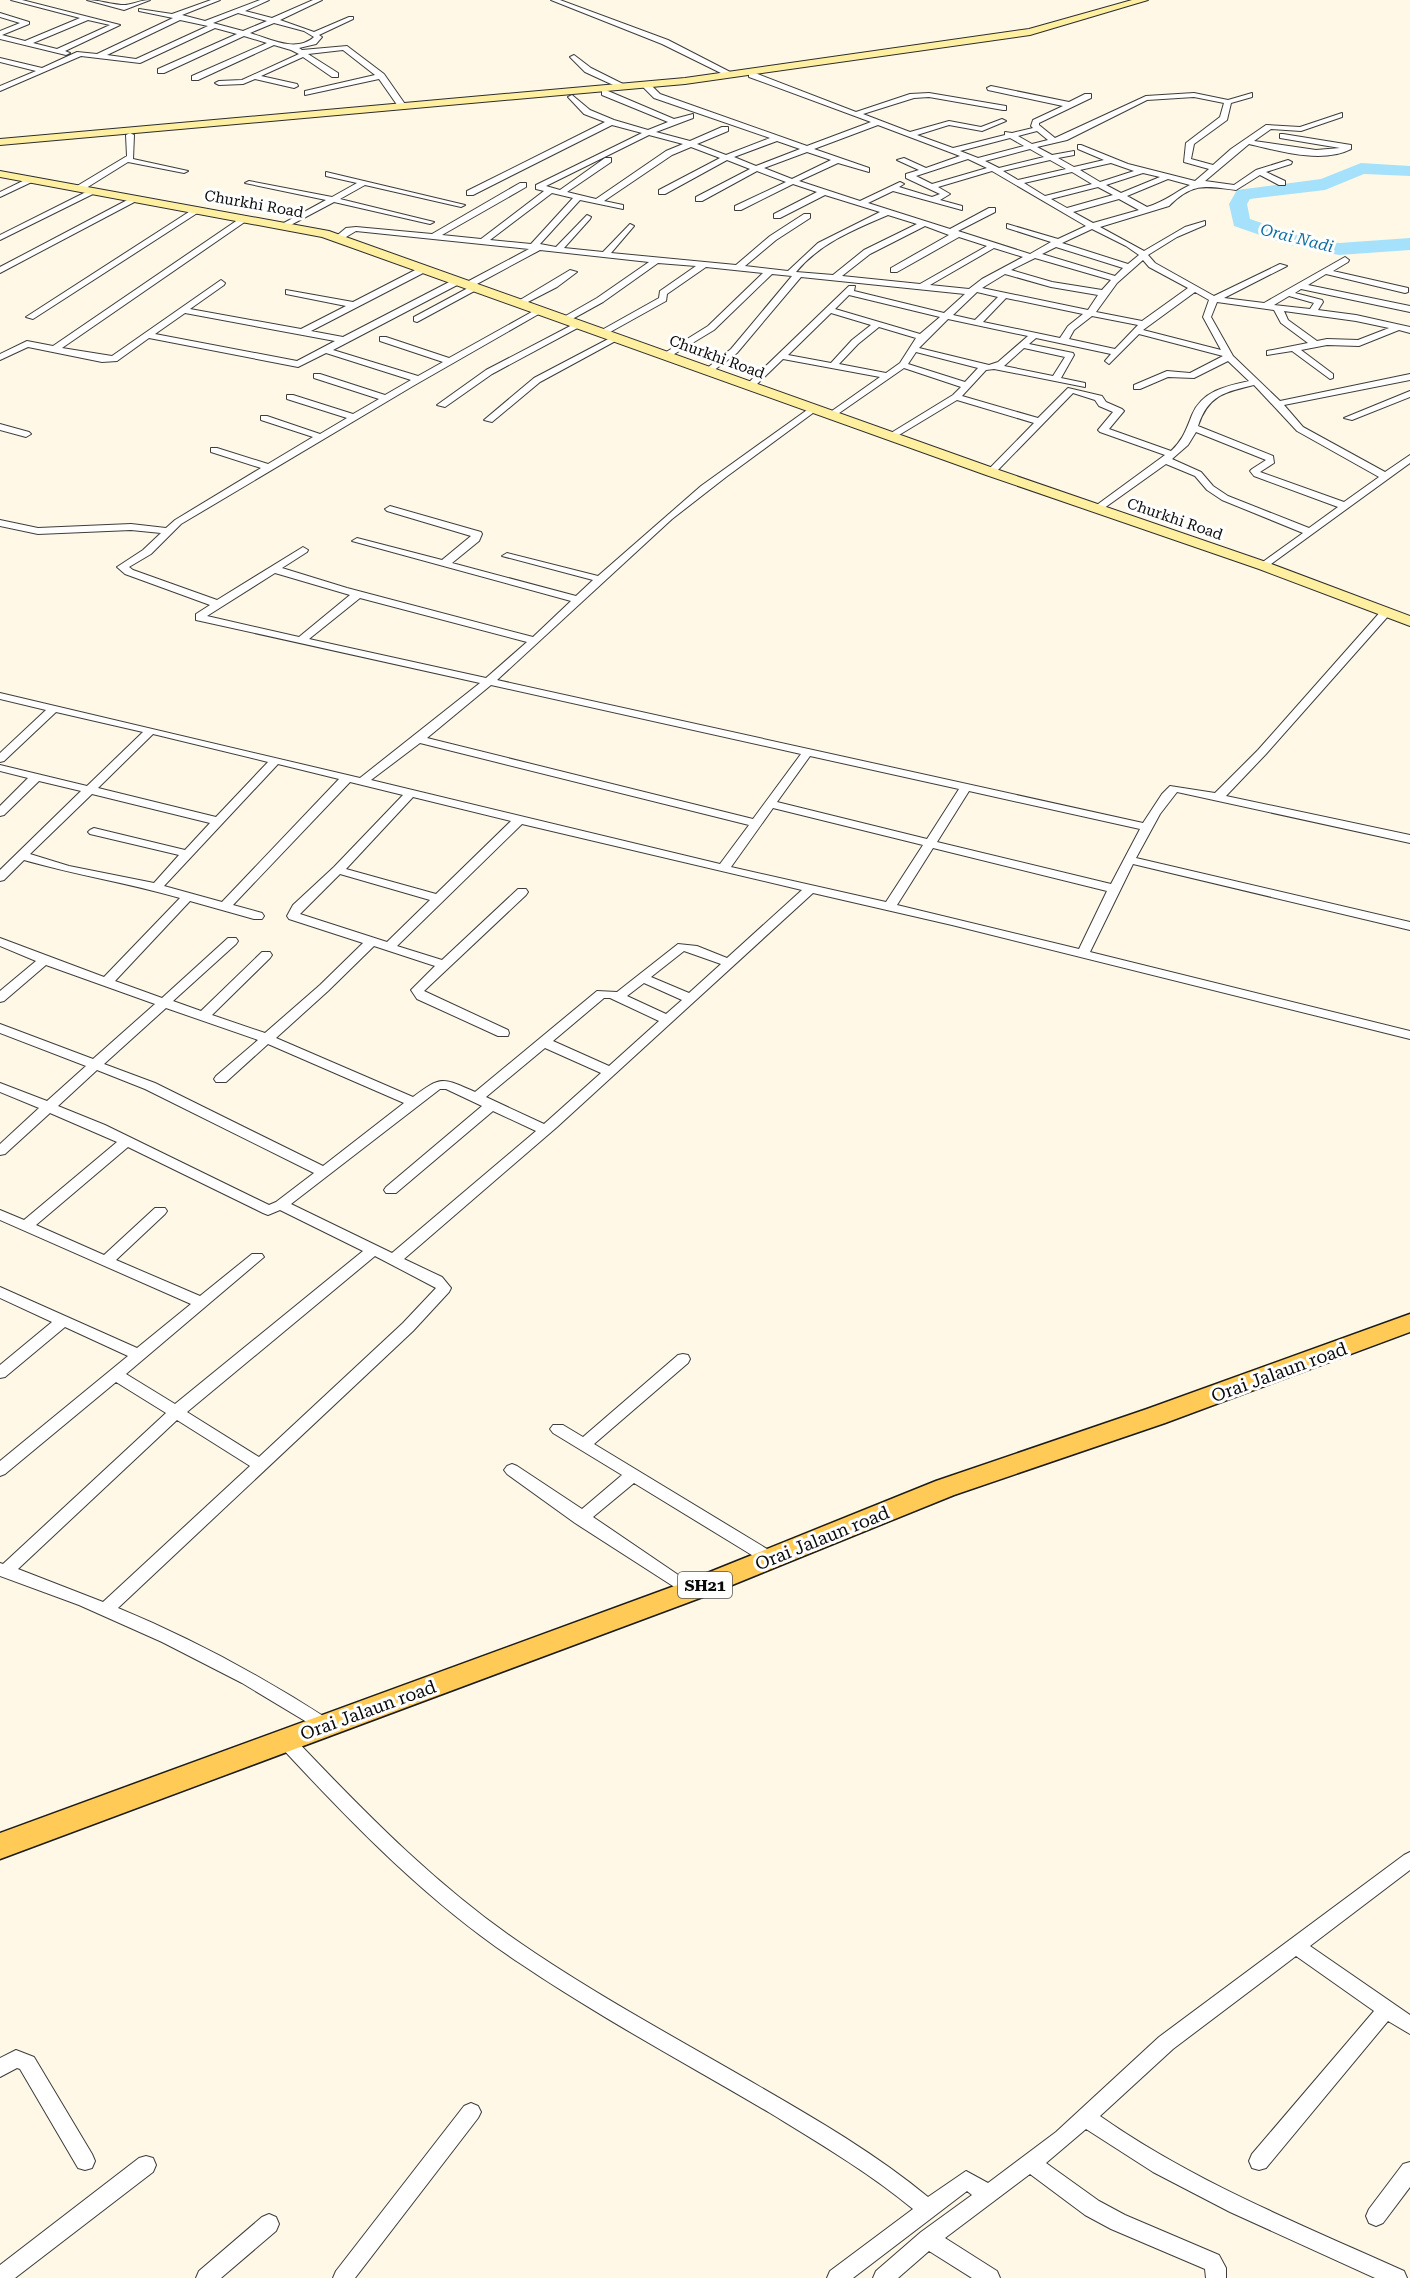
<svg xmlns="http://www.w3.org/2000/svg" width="1410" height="2278" viewBox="0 0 1410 2278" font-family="'Roboto Serif',serif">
<rect width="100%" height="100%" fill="#fff8e6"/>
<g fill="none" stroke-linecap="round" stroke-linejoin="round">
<!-- river -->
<path fill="#a6e1fb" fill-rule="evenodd" d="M1361,163L1410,166V176L1364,174L1325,190L1250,199L1247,204L1250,219L1297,235L1339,243L1410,238V250L1339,255L1286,244L1234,226L1229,204L1237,190L1321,179Z"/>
<!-- street casing -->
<g stroke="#3d3d3d" stroke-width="2">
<path id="street" d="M11,0H22L120,25L65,51L70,53L66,55L0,39V31L20,23L0,17V13L29,22V24L2,35L25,41L80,18ZM88,20L110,25L57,49L33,43Z
M87,0C99,0 109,4 121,5C130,6 140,0 150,0L124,10Z
M211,0H220L182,15L205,21L260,0H269L245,11L272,18L313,0H322L280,20L314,32L349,17H353V19L319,35L322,37L316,44L299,48L302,50L347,46L384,74L407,107L400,109L379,79L305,95V91L375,75L343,50L308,54L338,73V77H332L303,57L261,76L297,84L298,86L294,88L255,79L243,84L219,85L215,83L219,81L242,80L299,54L291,50L274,45L198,80H192V76L267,43L244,36L164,73H158V69L237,34L215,28L140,63L81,56L0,91V86L36,71L0,62V58L42,68L77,52L97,54L173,18L139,11V9L172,14ZM238,13L267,21L243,31L213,23ZM180,20L208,26L136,59L107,55ZM274,23L304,31L314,37C296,53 270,39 250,33Z
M551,0H560L668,40L736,75L729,77L662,44Z
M574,55L591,68L629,87L622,89L585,72L570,57Z
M749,73H755L856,112L910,94L929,93L1006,106V110H1003L929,97L914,98L863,114L910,132L949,121L981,127L1002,119L1006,121L982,131L949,125L917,135L953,148L1005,135V132L1012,133L1033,128L1031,126L1033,120L1063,106L988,90L987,88L991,86L1069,102L1085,94H1091V98L1039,123V125L1055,138L1146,96L1194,93L1228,100L1252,93V97L1231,103L1227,120L1194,144L1191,159L1213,165L1231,149L1266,125L1300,127L1342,113V117L1301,131L1271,129L1254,141L1316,150L1340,148L1280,138V134H1283L1351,145V149C1322,164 1279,151 1249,144L1205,181L1234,185L1256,170L1288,160L1292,162L1291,164L1266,172L1285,181V185H1279L1260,175L1236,190C1206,186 1193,182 1169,206L1100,227L1144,251L1185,227L1205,221V225L1177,237L1148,255L1155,263L1214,296L1280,264L1287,266L1224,298L1264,303L1345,257L1349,260L1348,262L1333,271L1408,288V292L1405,293L1326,274L1308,285L1410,306V312L1301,289L1295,293L1322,300L1323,302L1318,310L1356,315L1410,327V333L1399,330L1359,346L1327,345L1301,350L1333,374V378L1330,379L1292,351L1267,355V351L1308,343L1281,323L1274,310L1217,302L1211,317L1233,356L1280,401L1410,374V380L1284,405L1303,427L1385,472L1410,455V463L1264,569L1260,568V564L1303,533L1222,500L1207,490L1195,476L1166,464L1100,511H1094V507L1165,455L1100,432L1098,430L1113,412L1099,406L1095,400L1073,393L994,474L991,475L986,472L988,470L1034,423L957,400L894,438L886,436L953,395L961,387L904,368L832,418L827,415L829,413L880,377L783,359L753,388L745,386L849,286H855L854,291L944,313L965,294L801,277L737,353L709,374L704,371L706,369L731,349L792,276L772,274L714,330L666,359L662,356L663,354L708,326L763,273L706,267L667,294L666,301L603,336L600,335V331L659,298L660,291L696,266L658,263L603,302L565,323L562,322V318L597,298L649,262L540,250L475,285L479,287L478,289L417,322L414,321V317L468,288L464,285L465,283L529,249L356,231L341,240L334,238L346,228L356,227L432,234L520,183H526V187L442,235L481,239L544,191L536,189V185L642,133L612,125L473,195H467V191L605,122L584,114L568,97L572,95L590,110L614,120L648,130L668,122L602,95V91H608L674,119L693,114V118L656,132L690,141L722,127H728V131L697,144L726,155L770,138L654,98L643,87V83H649L660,94L807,146L871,122L749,77ZM1194,97L1224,103L1220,117L1186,143L1184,162L1209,169L1195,181L1128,164L1081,145H1078V149L1104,160L1074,167L1058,158L1074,155V151L1052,155L1037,147L1067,140L1147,100ZM878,125L960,156L926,168L904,158L897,160L919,170L906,174V178L940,194L932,197L899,187L904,184L900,182L860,201L799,181L838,163L869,172V168L814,149ZM1037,131L1048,140L1032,144L1018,136ZM649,135L683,144L666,151L596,199L567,192L611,162V158H605L560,190L546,186ZM1010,138L1024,146L978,158L960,151ZM777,141L800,149L756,166L734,157ZM691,147L720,158L659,190V194H665L727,160L750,169L696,197V201H702L757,171L786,182L735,206V210H741L793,184L817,192L774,214V218H780L825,195L880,212L818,243L788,271L745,266L776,240L810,218V214H804L770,236L736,265L611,253L634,226L630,224L603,252L564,248L590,219L591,217L587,215L556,247L540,244L580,200L623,209V205L604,201L672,155ZM1030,149L1044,157L999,168L985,161ZM807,152L831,160L792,179L764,168ZM968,159L987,168L932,184L916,176ZM1050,160L1066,169L1018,180L1003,171ZM1111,163L1134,171L1100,182L1080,170ZM992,171L1086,226L1058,239L1007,224V228L1051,242L1030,254L958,231L995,212V208H989L950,229L868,203L893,191L962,210V206L940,200L950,194L938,187ZM1072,172L1092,184L1045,196L1024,183ZM1143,173L1160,177L1121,193L1106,185ZM1168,179L1190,185C1174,193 1164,202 1147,207L1127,196ZM1098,187L1113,195L1067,208L1051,199ZM552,193L573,198L531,244L490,240ZM1119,199L1139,210L1093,223L1073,212ZM888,215L917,224L864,250L833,275L796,272C820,243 855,229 888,215ZM925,226L949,235L891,268V272H897L959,237L987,246L920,284L842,276L870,254ZM1092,229L1126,246L1139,255L1128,264L1062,243ZM1056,247L1123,268L1115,276L1042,254ZM994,248L1023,257L982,279L969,289L930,285ZM1035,258L1111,280L1102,290L1052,282L1011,270ZM1143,260L1149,267L1188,288L1142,321L1096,312L1117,283ZM1005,274L1051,287L1098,295L1088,310L982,288ZM977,292L998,297L975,320L953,315ZM1195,292L1209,300L1203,317L1221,350L1143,330ZM849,295L940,317L920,334L835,309ZM1289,296L1314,303L1310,309L1274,305ZM1006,298L1083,314L1068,326L1060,338L983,322ZM1284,311L1356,321L1389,328L1358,340L1327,339L1317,341L1288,320ZM831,313L871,325L852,340L831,363L788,355ZM1092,316L1138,325L1115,349L1069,339L1074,330ZM948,319L1028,336L998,362L989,365L919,348ZM879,327L916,338L900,363L886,373L839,364L858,344ZM1139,334L1223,356L1190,373L1167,371L1134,385V389H1140L1168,377L1194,378L1228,361L1249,381C1226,386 1202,391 1192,415C1186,430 1183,440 1171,451L1109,429L1124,411L1122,409L1106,402L1102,396L1068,388L1038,418L962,396L986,370L994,369L1085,387V383L1061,378L1074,355L1073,353L1029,344L1036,338L1111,354L1105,361L1109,364ZM1024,348L1065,357L1053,376L1004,366ZM916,352L978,368L965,382L908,364ZM1254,385L1297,431L1379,477L1344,502L1260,472L1274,463L1273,456L1198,426C1208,395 1225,392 1254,385ZM1196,432L1266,460L1252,469L1250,471L1254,476L1338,507L1309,528L1228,496L1213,486L1201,472L1172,459L1188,445Z
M130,133L134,135L133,159L188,171L184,173L128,162L83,190H77V186L127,156L126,135Z
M326,172L465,205L461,207L365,185L340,199L434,222L430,224L334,202L285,228L281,226L282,224L326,200L245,183L249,181L332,197L357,183L326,176Z
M29,178L36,180L0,197V192Z
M92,189L99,191L0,240V235Z
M133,197L140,199L0,273V267Z
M195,208L202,210L33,319L26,317Z
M242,217L249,219L62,348L112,356L221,280L225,283L224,285L190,309L301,329L346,306L286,294V290L353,302L421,267H427V271L311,331L343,337L455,279H461V283L333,350L418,376L443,362L380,341V337H386L449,358L537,309L544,311L413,386L181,524L151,554L129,567L133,570L217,600L303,547L308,550L307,552L282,568L347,588L533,637L571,601L352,541L357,538L442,560L471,536L387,511L385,509L390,506L481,532L482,534L479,541L452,563L576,596L593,580L502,556L507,553L598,576L701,486L814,405L819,408L817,410L726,477L672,519L497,680L1143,823L1162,794L1170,786L1215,793L1258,750L1382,610H1390V614L1266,754L1226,796L1410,835V843L1177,792L1160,814L1136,858L1410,922V930L1133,864L1090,952L1410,1031V1039L952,925L813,893L557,1127L404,1259L442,1277L451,1288L449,1292L413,1331L118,1608C193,1639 263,1677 331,1721L333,1726L331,1731L325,1733L242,1683L162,1642L79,1605L0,1576V1563L3,1564L166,1413L116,1382L5,1474L0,1476V1461L128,1356L65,1327L5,1377L0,1378V1365L52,1322L0,1298V1287L137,1348L191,1304L0,1220V1210L24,1220L117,1142L50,1113L5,1154L0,1155V1144L39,1108L0,1092V1083L47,1101L86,1066L0,1033V1024L93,1059L155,1004L46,965L4,1001L0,1002V991L36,961L0,946V938L104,977L180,898C128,883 76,875 24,860L4,880L0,881V870L81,791L39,781L4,815L0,816V806L28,778L0,771V765L87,786L143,732L56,712L4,761L0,762V753L46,710L0,699V693L360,778L480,683L196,620V614L210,605L125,574L117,567L143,550L161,533L131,530L38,534L0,526V520L38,528L131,524L166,528L175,520L261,468L211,452V448H217L268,464L313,437L261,420V416H267L320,434L347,418L287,399V395H293L353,414L379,399L314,378V374H320L385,395L411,380L326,353L298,367L149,338L117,361L102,362L28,347L0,360V354L27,341L53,346ZM185,313L335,341L297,361L155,334ZM275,573L350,595L299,637L207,616ZM360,598L527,642L486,678L309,639ZM491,685L801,754L753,819L427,738ZM153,734L268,762L216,817L98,788ZM420,743L749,825L720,864L371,780ZM810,756L959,789L927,839L777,802ZM278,764L339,779L222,902L164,886ZM350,782L403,795L334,867L293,905L287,916L289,919L363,943L320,985L265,1033L212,1015L270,958L272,955L270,952H262L201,1011L173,1001L236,944L238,941L236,938H228L162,998L115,981L190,901L254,919H262L264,916L262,913L233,905ZM969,791L1140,829L1111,884L937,842ZM92,794L210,823L185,850L94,828L90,830L88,832L90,834L179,855L154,883L69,866L30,854ZM413,797L511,821L436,894L346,869ZM773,808L923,845L886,902L731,867ZM522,824L802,890L727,958L697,946L678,944L617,992L597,991L475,1092C443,1078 442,1075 413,1097L276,1038L328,991L374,946L435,966L411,990L417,999L498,1036H508L509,1033L508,1030L424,991L526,895L528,892L526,889H518L442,960L397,946ZM933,848L1107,891L1079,949L897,905ZM340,874L430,900L387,942L300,914ZM684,951L721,964L689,993L651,977ZM644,983L682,1000L666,1014L627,996ZM604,998H610L659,1021L609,1066L553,1041ZM166,1008L258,1040L216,1076L214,1079L216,1082H226L268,1044L404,1103L323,1166L155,1083L104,1064ZM545,1048L601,1073L544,1124L486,1097ZM97,1070L145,1089L314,1173L276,1202L269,1205L105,1125L58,1106ZM440,1089H446L482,1106L386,1187L384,1190L386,1193H396L493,1111L536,1131L392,1253L291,1204ZM128,1147L263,1213L268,1215L280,1210L363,1251L175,1404L126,1374L264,1257L262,1254H252L200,1296L116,1260L165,1214L167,1211L165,1208H155L104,1255L36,1225ZM375,1256L436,1288L403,1323L259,1457L187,1412ZM177,1420L250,1466L103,1602L18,1569Z
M570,270L577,272L557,287L522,305L515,303Z
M576,323L583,325L492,374L445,407L437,405L486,370Z
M614,336L621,338L540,382L492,422L484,420L534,378Z
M1410,391V397L1352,420L1344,418Z
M0,424L29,432L31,434L26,437L0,430Z
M683,1354L688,1355L690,1359L688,1363L594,1444L777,1555L779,1559L777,1563L771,1565L765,1563L634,1483L593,1517L696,1587L698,1591L696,1595L690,1597L575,1523L507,1474L504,1470L507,1466L512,1464L517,1466L582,1509L622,1475L553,1433L550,1429L553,1425H563L583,1437L678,1355Z
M286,1734L292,1736C367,1815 443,1893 535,1953C607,2001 683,2042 757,2085C816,2119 876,2154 928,2197L966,2171L988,2183L1056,2132L1159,2037L1404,1855L1410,1852V1870L1310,1946L1410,2015V2034L1388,2021L1266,2168L1259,2170L1252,2168L1249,2161L1252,2154L1374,2011L1296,1956L1173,2049L1100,2116C1194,2182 1300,2224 1404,2271L1407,2278H1375L1230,2212L1153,2172L1086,2129L1046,2163L1099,2201L1125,2215L1219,2255L1226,2268V2278H1206L1205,2269L1111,2229L1085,2215L1030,2174L945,2238L997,2271L1000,2278H972L929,2251L898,2278H873L876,2271L921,2232L972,2195L967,2191L853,2278H827L830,2271L913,2209C868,2172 819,2143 770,2113C687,2064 601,2018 521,1964C430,1904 354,1826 280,1746L277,1741L280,1736Z
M16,2050L34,2057L92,2154L95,2161L92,2168L85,2170L78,2168L20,2069L17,2068L0,2077V2058Z
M471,2103L478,2106L481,2112L478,2118L355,2278H333L336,2271L464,2106Z
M146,2156L153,2158L156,2165L153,2172L15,2278H0V2265L139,2158Z
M1410,2162V2187L1383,2223L1376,2226L1369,2223L1366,2216L1369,2209L1403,2164Z
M269,2214L276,2217L279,2224L276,2231L221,2278H196L199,2271L262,2217Z"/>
</g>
<!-- secondary casing -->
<g stroke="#2c2c2c" stroke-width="2">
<path id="secondary" d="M1132,0H1148L1030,35L685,84L0,145V139L685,78L1029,29Z
M0,171L329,231L996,469L1269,563L1410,616V626L1259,569L986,475L322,237L0,177Z"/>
</g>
<!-- primary casing -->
<g stroke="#1b1b1b" stroke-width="3">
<path id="primary" d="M1410,1314V1332L1165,1423L954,1495L700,1598L0,1859V1833L680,1584L936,1481L1147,1409Z"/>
</g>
<!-- street -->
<use href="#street" fill="#fff" fill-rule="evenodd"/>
<!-- secondary -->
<use href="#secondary" fill="#ffefa1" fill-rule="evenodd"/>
<!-- primary -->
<use href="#primary" fill="#ffcb56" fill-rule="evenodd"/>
</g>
<g text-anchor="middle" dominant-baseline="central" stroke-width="6" stroke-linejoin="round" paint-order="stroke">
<!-- far-street labels -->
<g font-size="15" fill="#0a0a0a" stroke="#fff">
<text transform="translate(254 204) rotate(10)">Churkhi Road</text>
<text transform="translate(717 357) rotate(20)">Churkhi Road</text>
<text transform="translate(1175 519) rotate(19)">Churkhi Road</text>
</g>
<!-- far-water labels -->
<g font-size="16" font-style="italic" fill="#0b6ba3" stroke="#fff">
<text transform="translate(1297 238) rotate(14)">Orai Nadi</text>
</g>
<!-- shield labels -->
<rect fill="#fff" stroke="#545454" stroke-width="1.5" x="678" y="1572" width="54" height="26" rx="4.5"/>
<g font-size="16" font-weight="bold" fill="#0a0a0a">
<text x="705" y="1585">SH21</text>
</g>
<!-- street labels -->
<g font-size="18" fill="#0a0a0a" stroke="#fff">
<text transform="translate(1279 1372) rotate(-20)">Orai Jalaun road</text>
<text transform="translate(822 1538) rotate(-22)">Orai Jalaun road</text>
<text transform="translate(368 1710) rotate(-20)">Orai Jalaun road</text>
</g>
</g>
</svg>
